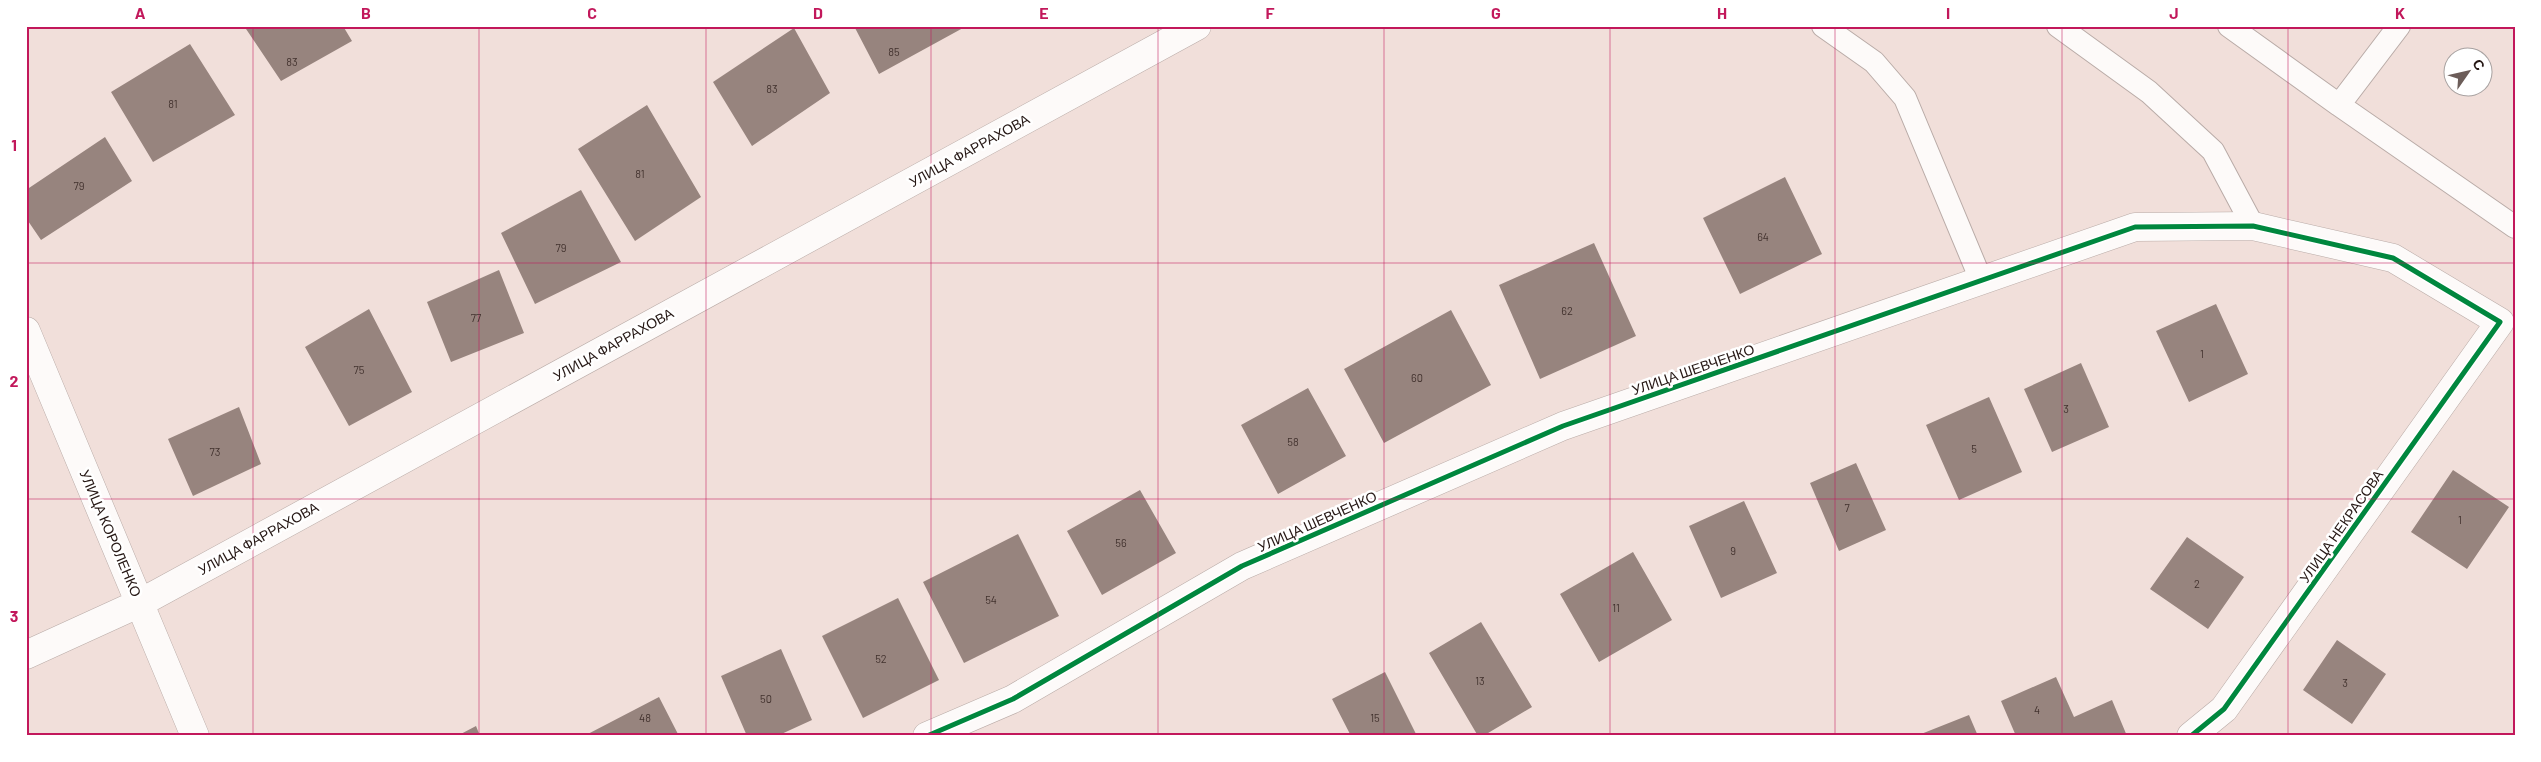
<svg xmlns="http://www.w3.org/2000/svg" width="2541" height="762" viewBox="0 0 2541 762" font-family="Barlow,sans-serif">
<rect width="100%" height="100%" fill="#f1dfda"/>
<!-- building -->
<path fill="#97847e" d="M244,26H343L352,41L281,81Z
M854,26H962L963,28L879,74Z
M794,28L830,93L752,146L713,82Z
M190,44L235,115L153,162L111,92Z
M647,105L701,197L635,241L578,149Z
M105,137L132,181L41,240L26,218V190Z
M1785,177L1822,254L1740,294L1703,218Z
M581,190L621,262L535,304L501,233Z
M1594,243L1636,336L1540,379L1499,285Z
M499,270L524,333L451,362L427,302Z
M2216,304L2248,374L2189,402L2156,331Z
M369,309L412,392L349,426L305,347Z
M1451,310L1491,385L1384,443L1344,369Z
M2081,363L2109,427L2052,452L2024,389Z
M1308,388L1346,456L1278,494L1241,425Z
M1989,397L2022,472L1959,500L1926,425Z
M239,407L261,464L193,496L168,439Z
M1856,463L1886,530L1839,551L1810,483Z
M2453,470L2509,507L2467,569L2411,532Z
M1140,490L1176,553L1102,595L1067,531Z
M1744,501L1777,573L1721,598L1689,526Z
M1018,534L1059,616L964,663L923,582Z
M2187,537L2244,577L2208,629L2150,589Z
M1633,552L1672,620L1599,662L1560,594Z
M898,598L939,680L863,718L822,636Z
M1481,622L1532,707L1483,736H1478L1429,653Z
M2337,640L2386,674L2352,724L2303,690Z
M781,649L812,720L777,736H747L721,676Z
M1385,672L1417,736H1351L1332,699Z
M2056,677L2074,717L2112,700L2127,736H2016L2001,701Z
M659,697L679,736H584Z
M1969,715L1978,736H1916Z
M476,726L480,736H457Z"/>
<g fill="none" stroke-linecap="round" stroke-linejoin="round">
<!-- service casing -->
<g stroke="#b9aba7" stroke-width="24">
<path id="service" d="M1823,26L1874,62L1905,98L1981,280
M2058,26L2149,92L2213,151L2253,226
M2229,26L2339,105
M2399,26L2339,105L2515,227"/>
</g>
<!-- minor casing -->
<g stroke="#b9aba7" stroke-width="29">
<path id="minor" d="M26,331L195,736
M26,655L140,603L1197,26
M927,736L1013,699L1242,566L1563,426L2135,227L2253,226L2393,258L2500,322L2224,709L2191,736"/>
</g>
<!-- service -->
<use href="#service" stroke="#fdfaf9" stroke-width="22"/>
<!-- minor -->
<use href="#minor" stroke="#fdfaf9" stroke-width="28"/>
<!-- cycleway casing -->
<g stroke="#fff" stroke-width="8">
<path id="cycleway" d="M927,736L1013,699L1242,566L1563,426L2135,227L2253,226L2393,258L2500,322L2224,709L2191,736"/>
</g>
<!-- cycleway -->
<use href="#cycleway" stroke="#00873e" stroke-width="5"/>
</g>
<!-- grid -->
<path fill="none" stroke="#c2185b" stroke-width="1" stroke-opacity="0.55" d="M253,26V736M479,26V736M706,26V736M931,26V736M1158,26V736M1384,26V736M1610,26V736M1835,26V736M2062,26V736M2288,26V736M26,263H2515M26,499H2515"/>
<g text-anchor="middle" dominant-baseline="central" stroke-width="5" stroke-linejoin="round" paint-order="stroke">
<!-- number labels -->
<g font-size="11" fill="#42322e">
<text x="894" y="51">85</text>
<text x="292" y="61">83</text>
<text x="772" y="88">83</text>
<text x="173" y="103">81</text>
<text x="640" y="173">81</text>
<text x="79" y="185">79</text>
<text x="1763" y="236">64</text>
<text x="561" y="247">79</text>
<text x="1567" y="310">62</text>
<text x="476" y="317">77</text>
<text x="2202" y="353">1</text>
<text x="359" y="369">75</text>
<text x="1417" y="377">60</text>
<text x="2066" y="408">3</text>
<text x="1293" y="441">58</text>
<text x="1974" y="448">5</text>
<text x="215" y="451">73</text>
<text x="1847" y="507">7</text>
<text x="2460" y="519">1</text>
<text x="1121" y="542">56</text>
<text x="1733" y="550">9</text>
<text x="2197" y="583">2</text>
<text x="991" y="599">54</text>
<text x="1616" y="607">11</text>
<text x="881" y="658">52</text>
<text x="1480" y="680">13</text>
<text x="2345" y="682">3</text>
<text x="766" y="698">50</text>
<text x="2037" y="709">4</text>
<text x="645" y="717">48</text>
<text x="1375" y="717">15</text>
</g>
<!-- street labels -->
<g font-size="14" fill="#251714" stroke="#fff">
<text transform="translate(969 150) rotate(-29)">УЛИЦА ФАРРАХОВА</text>
<text transform="translate(613 344) rotate(-29)">УЛИЦА ФАРРАХОВА</text>
<text transform="translate(1693 369) rotate(-19)">УЛИЦА ШЕВЧЕНКО</text>
<text transform="translate(1317 521) rotate(-24)">УЛИЦА ШЕВЧЕНКО</text>
<text transform="translate(2341 526) rotate(-55)">УЛИЦА НЕКРАСОВА</text>
<text transform="translate(111 533) rotate(67)">УЛИЦА КОРОЛЕНКО</text>
<text transform="translate(258 538) rotate(-29)">УЛИЦА ФАРРАХОВА</text>
</g>
</g>
<!-- border -->
<rect width="2541" height="762" fill="none" stroke="#ffffff" stroke-width="55"/>
<!-- north arrow -->
<g transform="translate(2468 72) rotate(56)"><circle r="24" fill="#ffffff" stroke="#a8a2a1"/>
<path d="M0-4L9 19L0 12L-9 19Z" fill="#6c5d59"/>
<text y="-8" font-size="14" font-weight="bold" text-anchor="middle" fill="#251714">С</text>
</g>
<rect x="28" y="28" width="2486" height="706" fill="none" stroke="#c2185b" stroke-width="2"/>
<g font-size="16" text-anchor="middle" font-weight="bold" fill="#c2185b">
<text x="140" y="19">A</text>
<text x="366" y="19">B</text>
<text x="592" y="19">C</text>
<text x="818" y="19">D</text>
<text x="1044" y="19">E</text>
<text x="1270" y="19">F</text>
<text x="1496" y="19">G</text>
<text x="1722" y="19">H</text>
<text x="1948" y="19">I</text>
<text x="2174" y="19">J</text>
<text x="2400" y="19">K</text>
<text x="14" y="151">1</text>
<text x="14" y="387">2</text>
<text x="14" y="622">3</text>
</g>
</svg>
